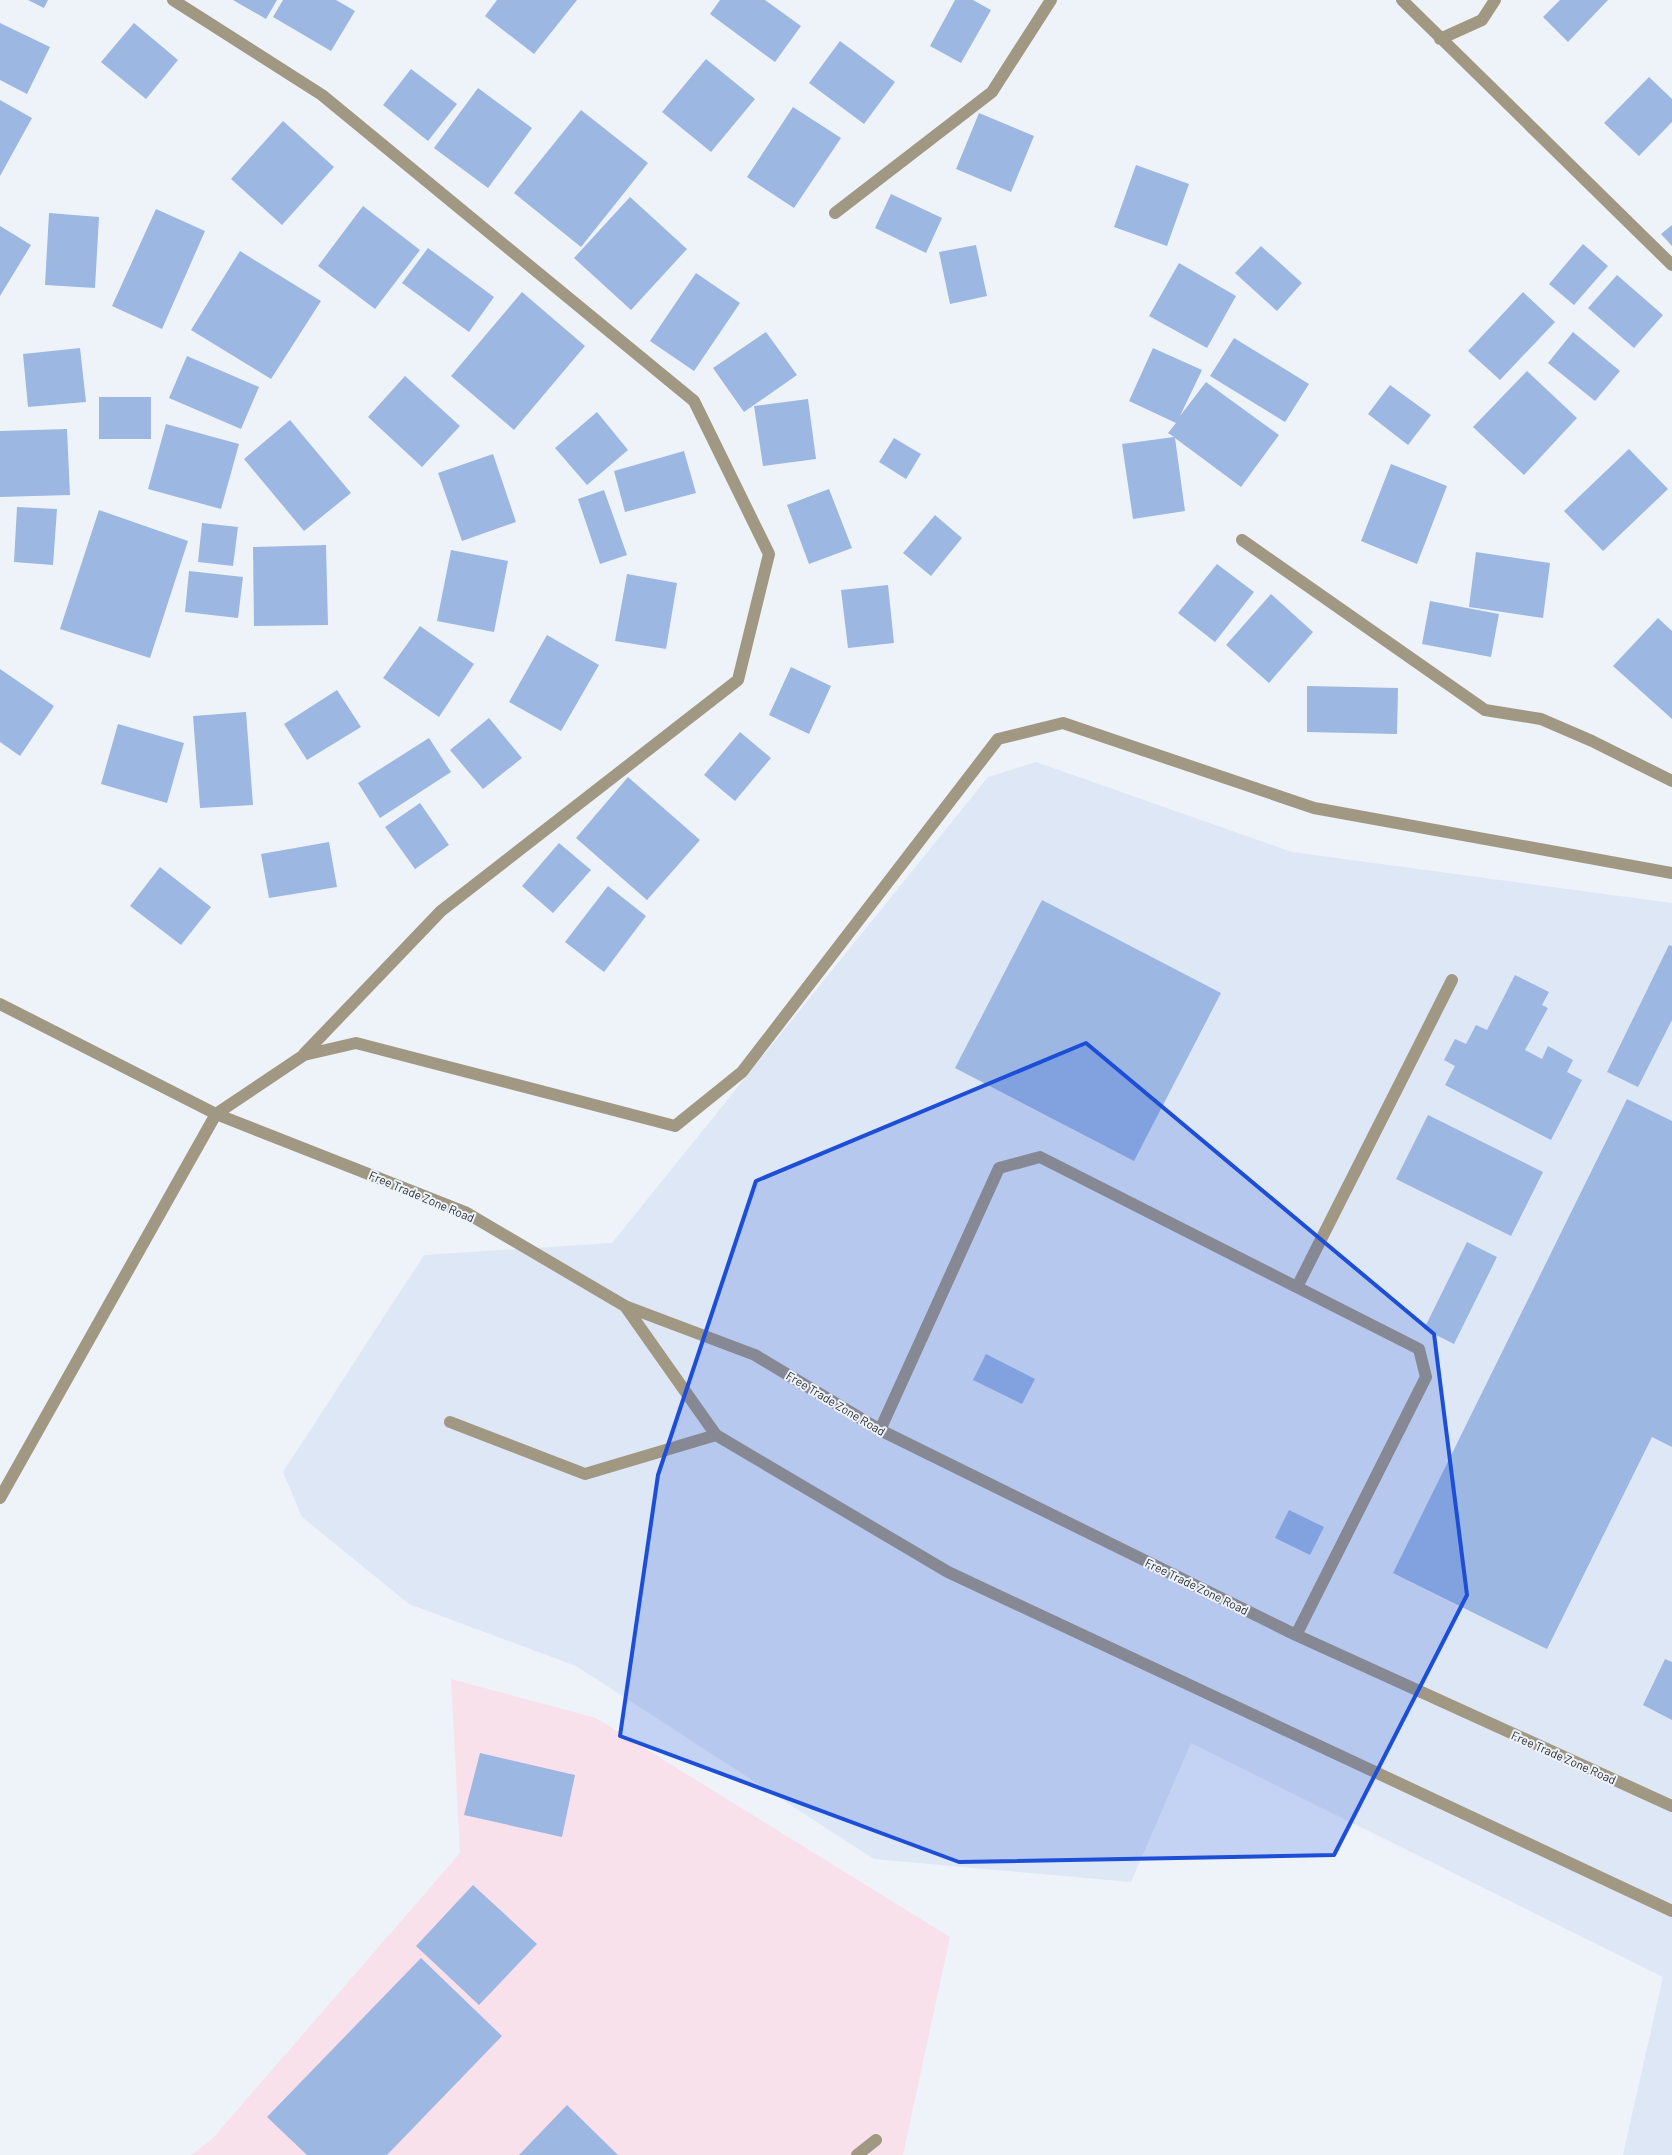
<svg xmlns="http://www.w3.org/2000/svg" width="1672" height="2155" viewBox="0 0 1672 2155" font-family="Barlow,sans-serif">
<rect width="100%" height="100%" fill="#eef3fa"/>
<!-- built -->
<path fill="#dee7f5" d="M1036,762L1292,852L1672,903V2155H1623L1663,1977L1191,1743L1131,1882L874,1859L576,1666L409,1604L302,1517L283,1472L424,1255L612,1243L988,777Z"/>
<!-- medical -->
<path fill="#f9e1ec" d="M451,1679L596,1718L950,1937L903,2155H191L212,2139L460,1853Z"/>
<!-- building -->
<path fill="#9cb7e1" d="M28,0H48L44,8Z
M233,0H277L266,19Z
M283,0H336L355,11L331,51L273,17Z
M497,0H577L534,54L485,16Z
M720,0H765L801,26L775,62L710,14Z
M955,0H973L991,10L961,63L930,46Z
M1560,0H1608L1568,42L1543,17Z
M0,23L50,47L27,94L0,80Z
M134,23L178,60L146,99L101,62Z
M840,41L895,82L864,124L809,83Z
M706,59L755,99L711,152L662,112Z
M411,69L457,104L428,141L383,105Z
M1649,77L1672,99V122L1639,156L1604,123Z
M478,88L532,128L488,188L434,148Z
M0,100L32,118L0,176Z
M793,107L841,138L794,208L747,177Z
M581,110L648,163L581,247L514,193Z
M979,113L1034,136L1011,192L956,169Z
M283,121L334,167L282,225L231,179Z
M1136,165L1189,184L1167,246L1114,227Z
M891,194L942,218L926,253L875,228Z
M630,197L687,249L631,310L574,258Z
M363,206L420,250L375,309L318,266Z
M156,209L205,231L162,329L112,306Z
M49,213L99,217L95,288L45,285Z
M1672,225V246L1661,234Z
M0,226L31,245L0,296Z
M1583,244L1608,266L1574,305L1549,284Z
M976,245L987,296L950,304L939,252Z
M1261,246L1302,283L1277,311L1235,273Z
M428,248L494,297L469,332L402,283Z
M240,251L321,301L271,379L191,330Z
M1179,263L1236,296L1207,348L1149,316Z
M696,273L740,303L694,371L650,341Z
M1617,275L1663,315L1634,348L1588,308Z
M522,292L585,346L514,430L451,376Z
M1523,292L1555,322L1500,380L1468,351Z
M766,332L797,375L744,412L713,368Z
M1573,332L1620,371L1595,401L1548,363Z
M1234,338L1309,384L1285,422L1210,376Z
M80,348L86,402L28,407L23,354Z
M1153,348L1202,370L1180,416L1206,382L1279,435L1241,487L1175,438L1185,511L1133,519L1122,444L1174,437L1168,433L1176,423L1129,401Z
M187,356L259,387L241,429L169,398Z
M1527,371L1577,418L1524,475L1473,427Z
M405,376L460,426L422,467L368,417Z
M1390,385L1431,415L1408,445L1368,414Z
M99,397H151V439H99Z
M808,399L816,459L763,466L754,406Z
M597,412L628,450L587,485L555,448Z
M290,420L351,493L304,531L244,459Z
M166,424L239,444L221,509L148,489Z
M67,429L70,495L0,497V431Z
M894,438L921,454L906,479L879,462Z
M1629,449L1668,489L1603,551L1564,511Z
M684,451L696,493L625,512L614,471Z
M493,454L516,522L462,541L438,473Z
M1391,464L1447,486L1417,564L1361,541Z
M829,489L852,548L809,564L787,505Z
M604,490L627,555L600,564L578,499Z
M17,507L57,509L53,565L14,562Z
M99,510L188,541L150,658L60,629Z
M935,515L962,538L931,576L903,553Z
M202,523L238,527L233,566L198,562Z
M326,545L328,625L254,626L253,547Z
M451,550L508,561L494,632L437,621Z
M1476,552L1550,563L1543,618L1469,607Z
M1217,564L1254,592L1215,642L1178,613Z
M189,571L243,577L238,618L185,612Z
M627,574L677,583L666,649L615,641Z
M888,585L894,643L848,648L841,590Z
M1271,594L1313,632L1269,683L1226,645Z
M1430,601L1499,614L1491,657L1422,644Z
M1658,618L1672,631V719L1613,666Z
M420,626L474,664L439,717L383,678Z
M547,635L599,665L561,731L509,702Z
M791,667L831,686L809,734L769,715Z
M0,669L54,706L20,756L0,742Z
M1307,686L1398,688L1397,734L1307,732Z
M337,690L361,727L307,760L284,724Z
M246,712L253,805L200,808L193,716Z
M489,718L522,758L483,789L450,750Z
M118,724L184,743L167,803L101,784Z
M740,732L771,758L735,801L704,775Z
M429,738L451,772L380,818L358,783Z
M628,777L700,840L647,900L576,838Z
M420,803L449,845L415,869L385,827Z
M329,842L337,887L269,898L261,854Z
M559,843L591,870L553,913L522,886Z
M160,867L211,907L181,945L130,906Z
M608,886L646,916L604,972L565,942Z
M1042,900L1221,993L1134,1161L955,1068Z
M1669,945L1672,946V1020L1638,1087L1607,1072Z
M1515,975L1549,992L1542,1005L1548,1008L1525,1050L1542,1059L1548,1046L1573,1060L1567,1072L1582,1080L1551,1140L1445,1085L1455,1066L1444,1060L1455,1039L1466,1044L1476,1025L1487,1030Z
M1627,1099L1672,1121V1447L1652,1437L1547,1649L1393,1573Z
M1428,1115L1543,1172L1511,1236L1396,1179Z
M1467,1242L1497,1257L1454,1344L1424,1329Z
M986,1354L1035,1379L1022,1404L973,1380Z
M1289,1510L1324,1527L1310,1555L1275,1538Z
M1665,1659L1672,1662V1720L1643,1705Z
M480,1753L575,1775L562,1837L464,1815Z
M473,1885L537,1944L479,2005L416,1946Z
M421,1958L502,2036L387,2155H307L267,2117Z
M567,2105L618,2155H519Z"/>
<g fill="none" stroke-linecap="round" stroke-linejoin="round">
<!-- minor -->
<path stroke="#a19884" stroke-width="12" d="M173,0L322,95L694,401L769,554L738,680L441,911L304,1054
M1402,0L1672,265
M1440,39L1482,20L1495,0
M835,213L992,92L1051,0
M1242,540L1485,710L1541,719L1592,741L1672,781
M0,1004L216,1114L465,1212L625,1306L755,1355L880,1430L1296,1635L1672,1806
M1297,1287L1452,980
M625,1306L716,1435L948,1572L1672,1911
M450,1422L585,1474L716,1435
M880,1430L999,1168L1040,1157L1419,1349L1426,1377L1296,1635
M0,1498L216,1114L304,1055L356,1043L675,1126L742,1072L998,739L1063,723L1314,808L1672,873
M857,2155L876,2140"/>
</g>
<!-- marked area -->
<path fill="#1d4ed8" fill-opacity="0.2" stroke="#1d4ed8" stroke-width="4" stroke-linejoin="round" d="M1086,1043L1434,1334L1467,1595L1334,1855L959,1862L620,1736L658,1475L756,1181Z"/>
<g text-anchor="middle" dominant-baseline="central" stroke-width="4" stroke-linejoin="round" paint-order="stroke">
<!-- street labels -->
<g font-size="12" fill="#2c2e31" stroke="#eef3fa">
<text transform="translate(422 1196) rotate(23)">Free Trade Zone Road</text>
<text transform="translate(836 1403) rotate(31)">Free Trade Zone Road</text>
<text transform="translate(1197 1586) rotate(26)">Free Trade Zone Road</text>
<text transform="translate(1564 1757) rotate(24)">Free Trade Zone Road</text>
</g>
</g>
</svg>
